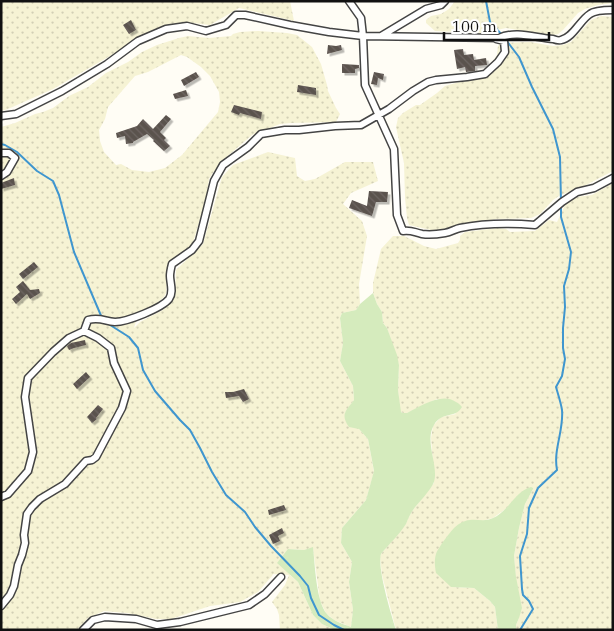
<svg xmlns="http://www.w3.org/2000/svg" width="614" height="631" viewBox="0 0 614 631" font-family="'IBM Plex Serif',serif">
<defs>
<pattern id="farmland-dots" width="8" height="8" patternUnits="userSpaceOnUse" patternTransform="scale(1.25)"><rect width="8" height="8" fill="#f6f3d4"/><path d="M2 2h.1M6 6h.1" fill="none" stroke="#d2cfb5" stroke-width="1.8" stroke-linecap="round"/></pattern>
<pattern id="building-back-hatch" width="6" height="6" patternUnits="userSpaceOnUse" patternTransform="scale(1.25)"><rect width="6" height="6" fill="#5a524d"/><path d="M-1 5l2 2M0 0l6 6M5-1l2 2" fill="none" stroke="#6d6662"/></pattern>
<filter id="shadow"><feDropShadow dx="2.5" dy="2.5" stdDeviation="0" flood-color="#0004"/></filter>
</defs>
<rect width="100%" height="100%" fill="#fffdf5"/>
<!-- farmland -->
<path fill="url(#farmland-dots)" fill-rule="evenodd" d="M1,1H290L294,21L239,8L210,25L185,22L160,27L53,89L8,109L1,111Z
M455,1H613V3L598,5L585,9L578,13L563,30L558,34L553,35H544L506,28L484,33L435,31L426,23V20L431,16L441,14L449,9Z
M601,16L613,17V171L586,185L559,196L553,200L540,214L531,218L496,219L491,220L465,223L445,230H431L409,225L407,218L405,198L404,163L396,127L398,118L403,113L416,105H420L437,93L445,86L474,78L485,72L497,55L498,46L501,43L530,42L553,46L563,45L571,42L591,20Z
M258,31L287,33L297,35L312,47L321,64L327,85L328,91L336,108L340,114L336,122L290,123L280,124L252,135L223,160L212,174L209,179L206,199L192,246L187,251L172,260L168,265L166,293L164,297L150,309L138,315L134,328L140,322L163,310L175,297L176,270L203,244L222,177L233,165L268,152L295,158L297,176L305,181L315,179L345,162H373L378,181L351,193L343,204L362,221L367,236L359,284L360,304L356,310L342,313L340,318L343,343L340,361L353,386L354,400L345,413L368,439L374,472L366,500L342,528L341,543L352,562L349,582L353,610L351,627L334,620L326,613L320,601L313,548L304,550L288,549L290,575L298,582L313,615L322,624L335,630H280L279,615L277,609L272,602L285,585L289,575L273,574L272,576L258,592L240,602L210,606L171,619H156L127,613L104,611L88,618L77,630H1V127L15,123L35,114L43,112L53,108L69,96L88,87L106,73L128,62L142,52L157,45L179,38L188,36L209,38L231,36L233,34L240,32ZM181,55L187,57L201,67L210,76L219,92L220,102L218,112L182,155L165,168L149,172L132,170L121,164L116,165L104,152L100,141L99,130L105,119L108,107L135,76L148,72Z
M613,183V630H516V625L519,618L514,556L519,528L525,504L533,489L493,518L482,521L469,520L451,587L474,588L490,601L495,607L498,630H396L382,575L380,557L381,554L405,525L412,511L434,483V475L431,438L433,426L441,417L456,414L437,399L407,413H403L400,411L398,390L399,365L387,328L383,323L382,312L377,304L373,293V283L381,249L393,236H404L424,246L436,249L458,243L460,240V236L465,232L498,228L506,229L510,232L535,231L549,220L557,222L566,203L577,197L592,195Z"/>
<!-- grass -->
<path fill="#d5ebbd" d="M373,293L377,304L382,312L383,323L387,328L397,355L399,365L398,390L401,412L403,413H407C421,406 442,392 456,402C459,403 460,405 462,407C455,419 442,411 434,425C424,441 439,466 434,482C431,490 418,503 413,510C410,514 408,519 406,524C399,535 389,544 381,554C377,568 391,614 396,630H335L322,624L313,615L298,582L277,563L288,549L304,550L313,547C315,564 316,602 327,614C333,621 343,624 351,627L353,610L349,582L352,562L341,543L342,528L366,500L374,471L368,439L359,429L349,427C340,414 346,411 354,400L353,386L340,361L343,343L340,318L342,313L356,310L360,304Z
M531,487L533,488V489L525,504L519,528L514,556L516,577L522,608L519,618L516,625V630H498L495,607L490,601L474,588L451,587L436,573C435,567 434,561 436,554C438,548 453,527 459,524C462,522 467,520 470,520C478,519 485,522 493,518C508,512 515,491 531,487Z"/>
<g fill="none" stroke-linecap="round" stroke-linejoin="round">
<!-- stream -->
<path stroke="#3f96cf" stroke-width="2" d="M486,1L490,22L503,36
M506,40L519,57L532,87L553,129L560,157L561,202
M1,144L5,145L17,152L37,171L53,181L59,195L74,252L102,318
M107,323L129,337L138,348L143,370L155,391L180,420L190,430L200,448L212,472L226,495L245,512L255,527L271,546L300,576L308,586L311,598L319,615L334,625L344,630
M520,630L533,609L529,601L523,595L522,589L520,556L527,534L529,508L538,488L557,470C553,450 564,430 562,410C561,403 558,394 556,387L562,376L565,359L563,348V328L565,307L564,286L569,269L571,252L561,217V206"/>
</g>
<!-- building -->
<path fill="url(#building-back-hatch)" filter="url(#shadow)" d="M131,20L136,30L129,34L123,25Z
M328,45L336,46L341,45L342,50L327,54Z
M463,49L464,55L473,54L474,60L486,58L487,65L475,66V71L466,72L465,67L457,69L454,50Z
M342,64L359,65V68L355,69V73H342Z
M196,72L199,77L184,86L181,80Z
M374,72L384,74L383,80L378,78L377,85L371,84Z
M298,85L316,88V95L297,92Z
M186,90L188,96L175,99L173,94Z
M234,105L262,112L261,119L240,113L239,115L231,112Z
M166,115L171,119L160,132L166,138L164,140L170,146L164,151L153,141L154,140L147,134L133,142V143L126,144L125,136L117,138L116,133L137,126L143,119L153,129Z
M14,178L15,185L1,189V183Z
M369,191L388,192L387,202H376L372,216L349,208L352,200L367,206Z
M34,262L38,267L23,279L19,274Z
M23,281L30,290L39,289L40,293L30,299L27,294L16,304L12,299L20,292L16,287Z
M85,340L86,345L74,348L69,350L67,346L71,343Z
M86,372L90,377L77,389L73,384Z
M244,389L249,399L243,402L239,396L226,398L225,392H233Z
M98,405L103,409L96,418L97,419L92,423L87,417Z
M284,505L286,510L269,515L268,510Z
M282,528L284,533L278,536L280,541L273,544L269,535Z"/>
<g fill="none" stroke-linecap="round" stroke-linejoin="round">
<!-- minor casing -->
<g stroke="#444" stroke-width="9">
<path id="minor" d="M349,1L361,18L363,36L365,85L394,149L397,215L403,231C412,230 413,232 422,234C429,235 439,234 445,233C451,232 455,229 460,228C485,223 510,223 535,225L562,202L577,192L594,188L613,178
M381,36L426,9L441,5L445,1
M1,116L16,114L62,91L107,64L138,41L166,29L187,26L206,31L226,25L236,15H245L290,25L329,32L363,36L499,38C516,30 536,38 553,39C556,40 559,41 561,40C573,38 580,20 590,14C595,10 606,10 613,10
M1,153H9L15,158L7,172L1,176
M84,331L88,320C100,317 104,321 115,322C127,322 162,308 169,299C174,292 170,283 170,276C170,272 171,268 172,264L192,250L199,241L214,181L223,165L248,147L261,134L285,130H299L335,126L361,125L389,109L413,91L428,82L436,80L467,77L485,74L498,62L505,52L504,41L496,39
M1,497L8,494L28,471L33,452L25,397L28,378L53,352L69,338L84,331L98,338L111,348L114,363L127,391L122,408L96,457L92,460L86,461L65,484L40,499L32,507L27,514L24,535L25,543L22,555L18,565L14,586L10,595L1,606
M83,630L93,620L105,617L136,619L157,625L180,622L249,605L265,594L281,577"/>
</g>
<!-- minor -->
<use href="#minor" stroke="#fff" stroke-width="6"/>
</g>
<!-- border -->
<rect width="614" height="631" fill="none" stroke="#111111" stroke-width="5"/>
<!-- scale -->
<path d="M444 32v8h105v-8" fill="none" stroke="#111111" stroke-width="2.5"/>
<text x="452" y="32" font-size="15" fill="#111111" stroke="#ffffff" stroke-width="4" paint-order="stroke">100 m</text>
</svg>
